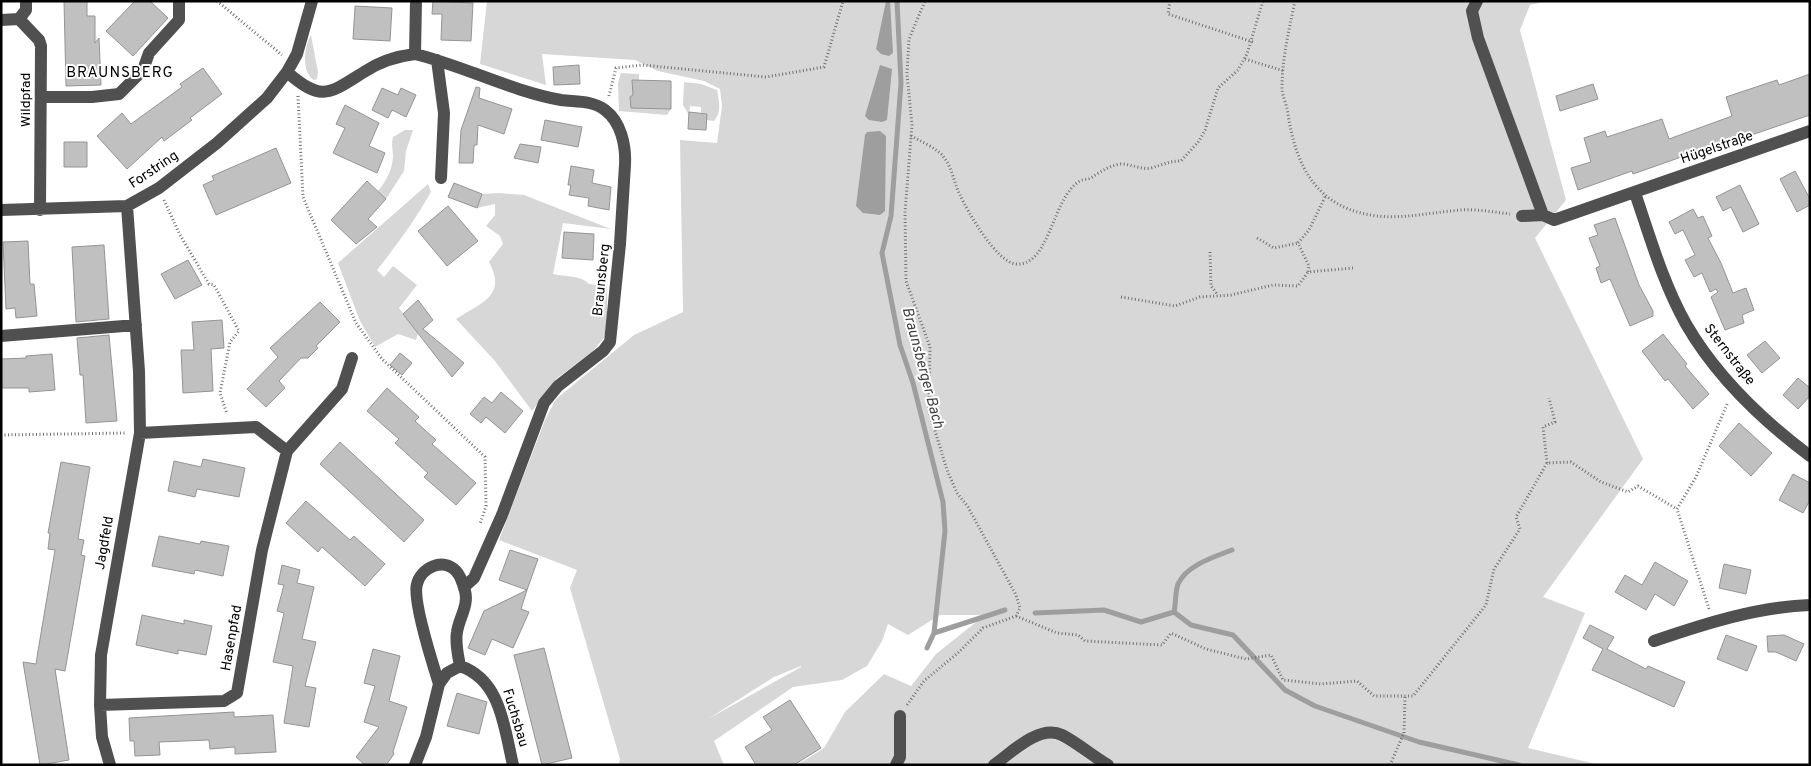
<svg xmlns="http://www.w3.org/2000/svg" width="1811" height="766" viewBox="0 0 1811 766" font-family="Overpass,sans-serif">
<rect width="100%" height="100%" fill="#fff"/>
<!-- green -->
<path fill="#d7d7d7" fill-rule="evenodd" d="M487,1H1548L1530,5L1520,30L1566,200L1535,238L1643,459L1543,597L1585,613L1528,748L1600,765H797L824,748L845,712L884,674L911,686L936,654L985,615H940L908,635L888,624L882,641L867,666L842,680L793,687L714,741L724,765H619L620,759L570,588L577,570L499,540L545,420L556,399L634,335L683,312L680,140L717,143L722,106L720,89L704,81L658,71L635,60L542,54L546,85L480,64ZM801,666V667L708,719L774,677Z
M311,35L318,72L317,79L314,80C301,73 304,46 311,35Z
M621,73L639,74V80H632L633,95L630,97L631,105L634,108L671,109L667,115L619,111L618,83Z
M684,82L701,84L717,90C719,101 722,112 714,121L707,120V114L701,113V107L690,106L689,115L683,105Z
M405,130H413L406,151L404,171L386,199L378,191C386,181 392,171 393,157C393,150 391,145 393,137Z
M428,184L431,192C415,220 397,245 377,270L384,277L393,266L417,285L399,308L418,333L416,340L398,334L375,347L360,321L338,263Z
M499,193L524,195L611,229L563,223L553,274C566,277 581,275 589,284L604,286L607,277V320L604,338L592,352L556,379L532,411L495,361L456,319C482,302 507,296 489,262L503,244L500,236L486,226L495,215V204L477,208L482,194Z"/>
<!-- water -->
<path fill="#9e9e9e" d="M886,1H890L893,53L889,56L881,54L876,49Z
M880,65L892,69L887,120L882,122L869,120L865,116Z
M880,131L886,136L885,211L880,215L863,213L856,206L865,135L867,132Z"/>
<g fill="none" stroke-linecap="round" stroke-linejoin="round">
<!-- stream -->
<path stroke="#9e9e9e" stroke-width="5" d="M897,1L901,83L891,216L882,253L900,345L913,383L943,502L945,531L934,633L927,648
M1174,612C1176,604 1175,592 1178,584C1187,565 1214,557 1232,550
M1035,613L1104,610L1141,622L1174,612L1191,625L1233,635L1285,690L1315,706L1419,742L1519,765
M934,633L1005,610"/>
</g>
<!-- building -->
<path fill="#c0c0c0" stroke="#949494" d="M64,1H87V16H95V43L99,38L101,85L66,86Z
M135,1H150L168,18L133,56L106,31Z
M433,1L473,3L471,41L441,40L442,14H432Z
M355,6L392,8L390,41L353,39Z
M579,65L580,84L554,85L553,67Z
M203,68L222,94L190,118L192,120L164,141L162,137L127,169L97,136L122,113L131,124L182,87L180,84Z
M1810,74V115L1725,144L1724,142L1633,174L1632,171L1578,190L1571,168L1591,162L1584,138L1605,131L1607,137L1662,119L1669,139L1732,116L1726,97L1777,80L1779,85Z
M632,80L671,81V109L631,108L630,97L633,95Z
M1593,84L1598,99L1560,111L1556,96Z
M476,87L480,88L479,98L512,109L504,134L478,125L477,145H474L473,163H459L461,130Z
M382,88L398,95L401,88L416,95L406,117L392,110L388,118L372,110Z
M345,105L379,123L369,146L385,153L377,173L333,153L345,128L336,124Z
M689,112L707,114L706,130L688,129Z
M545,120L582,127L578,147L541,140Z
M64,142H87V167H64Z
M520,144L541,147L538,163L514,158Z
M276,148L291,183L216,215L203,185L214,180L212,176Z
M571,166L594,170L592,183L611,187L609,210L588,206L589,198L569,195L571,185H568Z
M1795,171L1810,199V205L1797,212L1780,179Z
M367,181L386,199L368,219L377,227L356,244L331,220Z
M454,183L482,194L477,208L448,197Z
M1740,185L1759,224L1743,232L1731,207L1723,211L1716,197Z
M448,206L478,241L447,266L418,231Z
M1693,209L1698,218L1703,216L1712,236L1708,238L1721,263L1733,293L1746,288L1754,310L1742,315L1744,323L1725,330L1711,297L1718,292L1716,289L1710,292L1702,273L1694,277L1685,260L1695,255L1683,230L1675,234L1669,222Z
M1615,218L1639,285L1653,311V316L1630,326L1610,279L1601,283L1596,268L1600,266L1589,238L1598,235L1594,225Z
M564,232L594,234L593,260L562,258Z
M28,241L30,284H34L37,316L16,318L15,308L6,309L3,242Z
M104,245L109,319L76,322L72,247Z
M188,260L202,285L175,299L161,274Z
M418,300L433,320L423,329L464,363L452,377L403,314Z
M320,302L340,322L316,346L318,348L308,358H301L279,381L285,388L266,407L247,389L278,357L270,348Z
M222,320L224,348L211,349L213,391L183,393L181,350H194L192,322Z
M1663,334L1687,364L1685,366L1709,394L1693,409L1668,379L1665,381L1642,351Z
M109,335L117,421L86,423L83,375H80L77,338Z
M1765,341L1780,358L1762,373L1747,355Z
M400,353L412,363L402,375L390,365Z
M52,354L55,390L29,392V388H1V359L26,358V356Z
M1798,378L1810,388V396L1798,409L1783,395Z
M387,388L419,417L415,421L436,440L432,444L476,483L456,505L424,477L428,473L395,443L399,439L367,411Z
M501,392L523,411L505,433L486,417L481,423L470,414L484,397L492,403Z
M1739,423L1772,453L1751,476L1719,446Z
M340,442L424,520L404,542L320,464Z
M203,459L245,468L239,497L197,489L195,497L168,491L174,461L201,467Z
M61,462L90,467L78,539L84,540L81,555L85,556L65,671L55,669L69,760L40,765L23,662L36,664L38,651L55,550L48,549L50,533H48Z
M1793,474L1810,483V500L1803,513L1779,500Z
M306,501L350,540L354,536L385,564L365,586L322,547L318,552L286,523Z
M159,536L200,544L201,541L229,546L223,576L195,570L194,574L152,566Z
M510,550L538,559L527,590L499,580Z
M1655,562L1688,581L1674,606L1655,594L1646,610L1615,592L1625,575L1642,585Z
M1724,564L1751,570L1746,594L1719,588Z
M282,565L300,570L297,583L314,587L302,639L316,642L305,686L316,688L309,727L284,723L293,666L273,662L284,613L277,611L284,585L278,584Z
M527,590L521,609L529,612L513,648L492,639L485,655L468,648L484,611Z
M142,615L184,624V620L212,626L206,655L178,650V654L136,645Z
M1590,625L1614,637L1607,649L1646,669L1648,666L1685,682L1674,707L1592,670L1603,649L1583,638Z
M1726,635L1757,646L1747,671L1717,659Z
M1784,635L1804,644L1796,661L1776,652H1768L1767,636Z
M544,648L572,758L542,765L514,655Z
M373,649L400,656L389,701L407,707L393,752L394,754L386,765H365L356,757L379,727L364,722L375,686L364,683Z
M457,693L487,702L479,734L447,726Z
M790,700L821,748L794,765H756L745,747L772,730L763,717Z
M234,712V717L273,715L276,752L235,754V747L210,749L209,740L159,742L160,755L135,756L134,741H130L129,718Z"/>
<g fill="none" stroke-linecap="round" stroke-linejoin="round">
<!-- path -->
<path stroke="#727272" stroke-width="3" stroke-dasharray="1 2.5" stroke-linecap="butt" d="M217,1L282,55
M1170,1L1168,14L1253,42
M1295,1C1289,30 1282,59 1282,88C1282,96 1287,105 1288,114C1296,168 1318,209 1377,216C1405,219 1433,212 1461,210C1477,209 1494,212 1510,214
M1245,59L1284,71
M298,96L303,197L356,323L382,359L485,457L486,506L480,524
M609,96L616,68L642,65L766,77L824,67L843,1
M911,136C919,140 939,150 943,156C952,167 954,183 960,195C968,212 996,262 1016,264C1050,267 1052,197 1080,181C1083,179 1087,180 1091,178C1100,172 1110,165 1121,164C1132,164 1141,170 1151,168C1162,165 1169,161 1181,161L1199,141L1205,130L1218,88L1238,70L1247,54L1263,1
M1325,197L1309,230L1298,243L1309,266L1308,272L1353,268
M164,200L180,235L209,284L214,285L239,331L230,342L220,393L227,414
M1257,238L1274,248L1298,243
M1210,252L1211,286L1218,295
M1121,297L1175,306L1200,297L1231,295L1273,285L1298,286L1308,272
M1,435L126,433
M1547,463L1543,427L1555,422L1549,398
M1709,609L1677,509L1696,477L1728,402
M1016,616L1057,633L1078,635L1085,641L1162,645L1171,633L1206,649L1246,659L1271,655L1283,680L1321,684L1357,681L1374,696H1413L1486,605L1494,569L1520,529L1516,517L1547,463L1571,462L1601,482L1628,492L1638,486L1677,509
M907,705L924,681L960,651L983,628L1016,616L1020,608L1016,595L968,507L957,493L947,470L929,411L930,347L906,281L905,212L912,125L907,74L909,39L925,1
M1390,765L1404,733L1405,696"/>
<!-- minor -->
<path stroke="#505050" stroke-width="12" d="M1477,1L1472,11L1478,38L1543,215
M19,19L39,40L41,46L40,210
M19,19L26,10V1
M1,20L19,19
M415,54L416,1
M437,60L444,113L441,178
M287,72C322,103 330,93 364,72C379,62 398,56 415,54C464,66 511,91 561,100C575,102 592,100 605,110C621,122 626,145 625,165L620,244L610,342L603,351L558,386L544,403L502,515L474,578L464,587
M42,97H92L119,94L143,70L149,53L179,20V1
M1635,193C1650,237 1663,283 1686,324C1716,376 1762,420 1810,456
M1,210L127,206L159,188L217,143L267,98L287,72L297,54L312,1
M1522,216L1543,215L1554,220L1810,131
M1,336L136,325
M287,451L342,389L352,358
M1654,641C1704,624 1756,607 1810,605
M460,666C501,680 504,727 513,765
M439,684C433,665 412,600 417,584C421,568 443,557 456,571C461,576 463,584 465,591C469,605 459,618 457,632C455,643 458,655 460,666
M100,705L224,701L237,693L262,550L287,451L256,427L140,433
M110,765L102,737L100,705L101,655L140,433L139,371L127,206
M415,765L426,737L439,684L447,673L460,666
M896,765L900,757V716
M994,765C1011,753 1039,724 1062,735C1078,743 1092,756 1108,765"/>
</g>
<g text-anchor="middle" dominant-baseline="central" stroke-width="4" stroke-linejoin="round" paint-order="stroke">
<!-- street labels -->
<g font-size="14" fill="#000" stroke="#fff">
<text transform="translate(26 100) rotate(-90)">Wildpfad</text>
<text transform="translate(1717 148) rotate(-19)">Hügelstraße</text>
<text transform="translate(154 170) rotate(-34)">Forstring</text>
<text transform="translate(602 280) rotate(-84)">Braunsberg</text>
<text transform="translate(1729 355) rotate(52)">Sternstraße</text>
<text transform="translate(105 543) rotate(-80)">Jagdfeld</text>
<text transform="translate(232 638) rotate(-80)">Hasenpfad</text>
<text transform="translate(515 718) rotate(73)">Fuchsbau</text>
</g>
<!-- neighbourhood labels -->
<g font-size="15" letter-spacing="1" fill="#000" stroke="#fff">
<text x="120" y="73">BRAUNSBERG</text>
</g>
<!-- water labels -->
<g font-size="15" font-style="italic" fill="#3f3f3f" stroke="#fff">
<text transform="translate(922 368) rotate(75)">Braunsberger Bach</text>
</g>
</g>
<!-- border -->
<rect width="1811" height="766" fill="none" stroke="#000000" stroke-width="5"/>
</svg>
